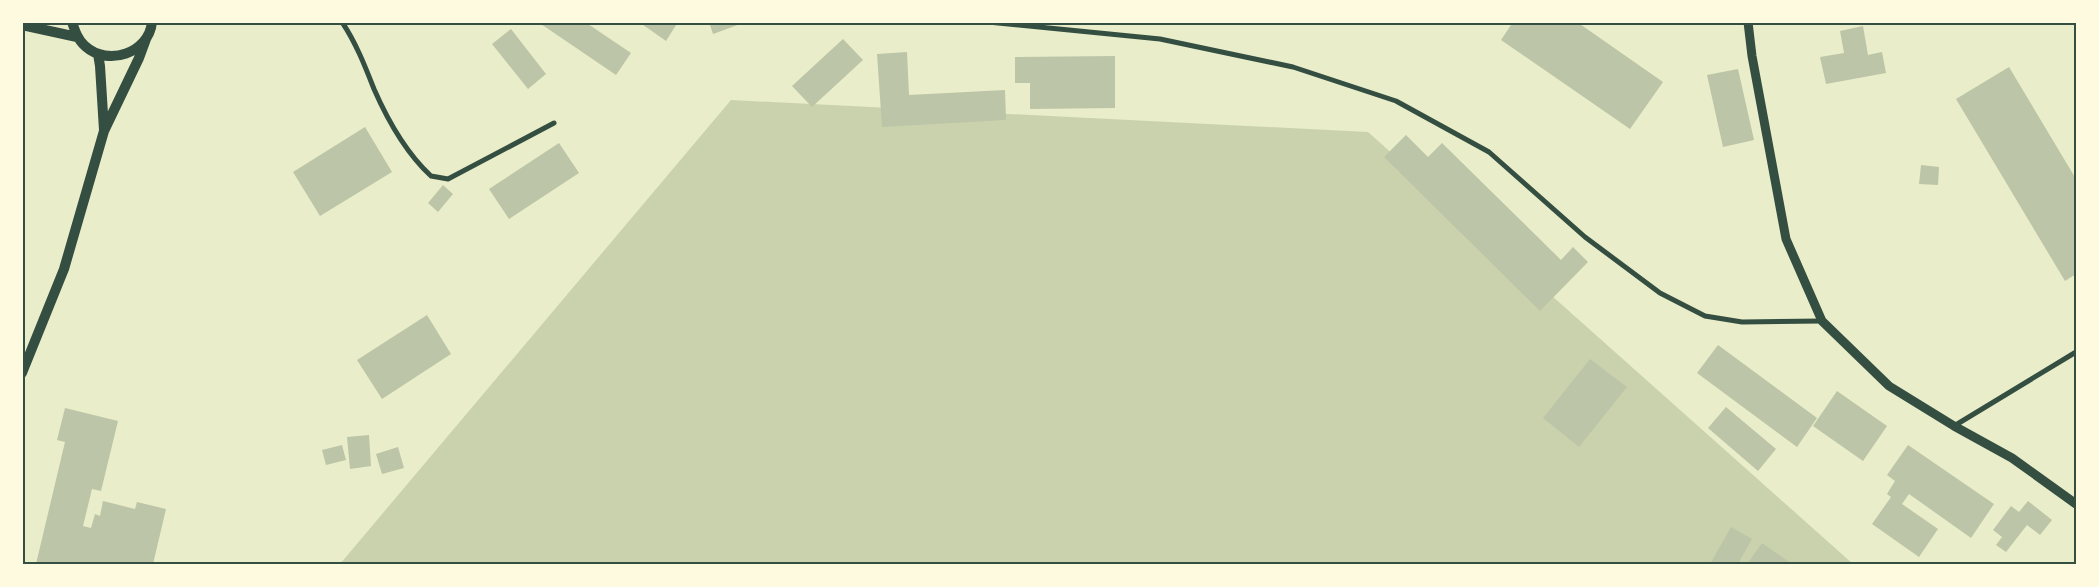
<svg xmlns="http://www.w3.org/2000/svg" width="2099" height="587" viewBox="0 0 2099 587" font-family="'Varela Round',sans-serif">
<rect width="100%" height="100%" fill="#e9edc9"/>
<!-- green -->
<path fill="#cad2ad" d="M731,100L1368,132L1853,564H340Z"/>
<!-- building -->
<path fill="#bcc5a7" d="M538,22H585L631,53L616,75Z
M639,22H678L666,41Z
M709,22H743V23L713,34Z
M1513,22H1577L1663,82L1630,129L1501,40Z
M1863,26L1868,55L1882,52L1886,73L1826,84L1820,57L1844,53L1840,31Z
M511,29L546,74L528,89L492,44Z
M843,39L863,60L812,107L792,86Z
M907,52L909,95L1005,90L1006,120L882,127L877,54Z
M1115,56V108L1030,109V83H1015V57Z
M2009,67L2076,179V274L2065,281L1956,99Z
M1738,69L1754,140L1723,147L1707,75Z
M365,127L392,172L320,216L293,172Z
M1406,135L1428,157L1442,143L1561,260L1573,247L1588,262L1540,311L1384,157Z
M559,143L579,173L509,219L489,189Z
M1921,165L1939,167L1938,185L1919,184Z
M443,185L453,194L438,212L428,203Z
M427,315L451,354L382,399L357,360Z
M1718,345L1817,418L1797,447L1697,373Z
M1590,359L1627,387L1579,447L1543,418Z
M1837,391L1887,426L1863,461L1813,426Z
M1726,407L1776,449L1758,471L1708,428Z
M65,408L118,421L101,491L92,489L83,526L91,528L95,514L100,516L103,501L135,509L137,502L166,509L153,564H36L65,442L57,440Z
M369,435L371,466L350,469L347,437Z
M342,445L346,460L326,465L322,450Z
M1908,445L1994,504L1971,538L1909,494L1902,504L1938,529L1919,557L1872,524L1891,497L1887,494L1895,481L1887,475Z
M398,447L404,468L382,474L376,454Z
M2028,501L2052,520L2040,535L2027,525L2006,552L1996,545L2002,537L1993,530L2011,506L2019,512Z
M1731,527L1752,539L1738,564H1710Z
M1762,543L1792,564H1747Z"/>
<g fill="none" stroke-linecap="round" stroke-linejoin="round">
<!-- minor -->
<path stroke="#344e41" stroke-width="5" d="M342,22C356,43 365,66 374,89C388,121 405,152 431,176L448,179L554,123
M988,22L1160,39L1293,67L1396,101L1489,152L1585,237L1660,293L1705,316L1742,322L1822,321
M1954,426L2076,352"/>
<!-- tertiary -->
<path stroke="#344e41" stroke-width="9" d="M1748,22L1752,56L1786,239L1822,321L1889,386L1954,426L2012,458L2076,504"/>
<!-- secondary -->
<path stroke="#344e41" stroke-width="10" d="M72,22C75,31 78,40 85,46C108,67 149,53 152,22
M22,25L77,37
M98,54L100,66L104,130
M22,373L64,269L104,131L139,58L146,39"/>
</g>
<!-- border -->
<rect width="2099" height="587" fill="none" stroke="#fefae0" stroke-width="48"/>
<rect x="24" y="24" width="2051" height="539" fill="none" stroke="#344e41" stroke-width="2"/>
</svg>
